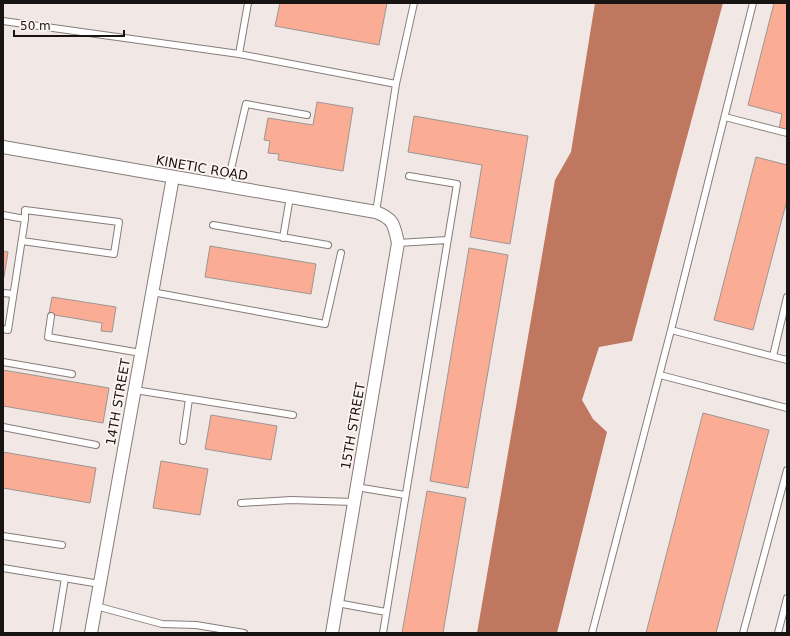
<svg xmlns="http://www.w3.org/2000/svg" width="790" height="636" viewBox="0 0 790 636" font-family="'DejaVu Sans',sans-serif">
<rect width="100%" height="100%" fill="#f1e8e5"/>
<!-- water -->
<path fill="#c07760" d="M595,3H723L632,341L599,347L582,400L593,419L607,432L557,633H477L555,180L571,152Z"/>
<!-- building -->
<path fill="#faad94" stroke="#9d9592" d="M280,3H387L379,45L275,26Z
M774,3H787V131L779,129L782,114L748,105Z
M317,102L353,108L343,171L278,160L279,154L268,153L270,141L264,140L268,118L313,125Z
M414,116L528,136L510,244L470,237L482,165L408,152Z
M756,157L787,165V200L753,330L714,320Z
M210,246L316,264L311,294L205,277Z
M469,248L508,255L468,488L430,481Z
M3,251L8,252L4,277H3Z
M52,297L116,307L112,332L101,331L102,323L49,314Z
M3,370L109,388L103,423L3,406Z
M703,413L769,430L716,633H646Z
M211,415L277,426L271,460L205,449Z
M3,452L96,468L90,503L3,488Z
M161,461L208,469L200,515L153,508Z
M427,491L466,498L443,633H402Z"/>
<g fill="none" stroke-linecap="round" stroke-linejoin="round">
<!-- service casing -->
<g stroke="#857d7a" stroke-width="8">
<path id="service" d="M3,21L239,54L396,84L376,212
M239,54L248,3
M396,84L414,3
M725,117L787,133
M227,186L246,104L307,115
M3,215L25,219L8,330L3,329
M213,225L328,245
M283,238L290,197
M22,241L114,254L119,222L25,210V219
M398,243L447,240
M152,292L325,324L341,253
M3,293L13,294
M51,316L48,337L141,353
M671,330L787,360
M773,356L787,297
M3,362L72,374
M660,375L787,408
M135,390L293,415
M3,427L96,445
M183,441L189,399
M356,487L405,495
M241,503L291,500L354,502
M3,536L62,545
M3,568L100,584
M337,603L386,612
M96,606L162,624L196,625L244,633
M56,633L65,578
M383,633L457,184L409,176
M592,633L671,330L753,3
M743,633L787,470
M778,633L787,598"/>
</g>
<!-- minor casing -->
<g stroke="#857d7a" stroke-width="14">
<path id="minor" d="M3,147L376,212C394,219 394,225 398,243L332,633
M91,633L173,177"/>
</g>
<!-- service -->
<use href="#service" stroke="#fff" stroke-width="6"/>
<!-- minor -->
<use href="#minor" stroke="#fff" stroke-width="12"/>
</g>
<g text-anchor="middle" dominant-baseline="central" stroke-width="3.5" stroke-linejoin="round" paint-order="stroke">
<!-- street labels -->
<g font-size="13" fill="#171413" stroke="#fff5f2">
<text transform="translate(202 168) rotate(10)">KINETIC ROAD</text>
<text transform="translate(118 402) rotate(-80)">14TH STREET</text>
<text transform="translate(353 426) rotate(-80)">15TH STREET</text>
</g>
</g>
<!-- border -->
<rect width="790" height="636" fill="none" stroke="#171413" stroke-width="8"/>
<!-- scale -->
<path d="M14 30v6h110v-6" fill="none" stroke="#171413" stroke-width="2"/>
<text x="20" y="30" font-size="12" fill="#171413" stroke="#fff5f2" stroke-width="3" paint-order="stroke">50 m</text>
</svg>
